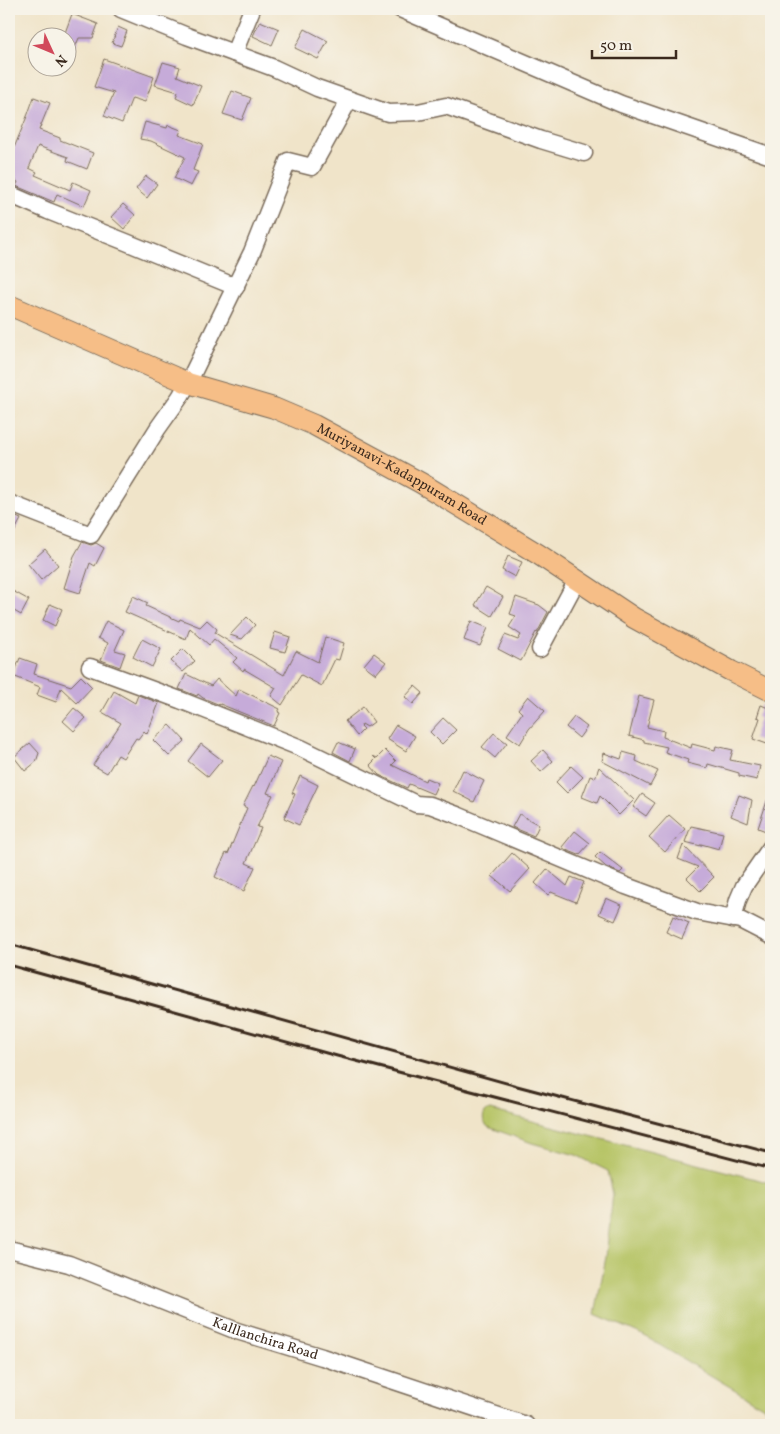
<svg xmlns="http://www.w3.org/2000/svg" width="780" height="1434" viewBox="0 0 780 1434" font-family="Vollkorn,serif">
<rect width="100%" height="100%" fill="#f7f3e8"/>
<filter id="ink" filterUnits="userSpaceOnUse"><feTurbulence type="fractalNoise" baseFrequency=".02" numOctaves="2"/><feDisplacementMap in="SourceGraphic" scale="10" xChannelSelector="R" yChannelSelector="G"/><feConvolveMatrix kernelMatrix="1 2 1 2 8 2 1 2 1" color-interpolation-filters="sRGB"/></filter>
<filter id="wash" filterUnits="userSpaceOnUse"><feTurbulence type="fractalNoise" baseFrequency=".0096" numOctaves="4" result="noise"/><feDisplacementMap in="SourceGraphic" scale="20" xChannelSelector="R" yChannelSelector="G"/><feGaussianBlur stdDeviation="1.12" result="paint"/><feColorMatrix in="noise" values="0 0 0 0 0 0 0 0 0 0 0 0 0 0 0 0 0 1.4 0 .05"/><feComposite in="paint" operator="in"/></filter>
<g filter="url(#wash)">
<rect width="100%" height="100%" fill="#f0e4c9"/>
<!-- green -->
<path fill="#b7c568" stroke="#797843" d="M490,1110L771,1183V1406L769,1410L641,1334L595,1314L606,1257L613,1194L608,1171L576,1155L532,1143L488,1127C483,1122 482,1118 485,1112Z"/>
<g id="blocks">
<!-- building -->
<path fill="#c6abd9" d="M72,14L98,24L93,38H79L68,65V38H63Z
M260,21L279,29L272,45L253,36Z
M118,27L127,31L121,46L112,43Z
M305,29L328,41L318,59L295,48Z
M104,59L154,77L145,102L132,98L122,123L104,116L114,93L94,87Z
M163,62L180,67L177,76L201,86L193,105L176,97L178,92L155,85Z
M232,91L251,98L242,120L223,114Z
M34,97L50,103L39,130L60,138V140L93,153L87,169L67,161L68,157L38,146L29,168L37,172L35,175L70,190L73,182L91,190L84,206L57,194L54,202L16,186L18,182L9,176V160L28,114Z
M145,122L167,128L168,125L181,130L179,135L203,144L193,170L198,172L191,186L174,178L185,157L151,141L140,139Z
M146,176L157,184L147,198L136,189Z
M123,204L135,215L124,229L111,217Z
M9,514L21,519L9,542Z
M82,542L91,545L96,543L104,548L95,566L90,563L80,593L64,588L74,556Z
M45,549L58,565L41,580L28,564Z
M508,556L522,562L515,577L502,570Z
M486,587L503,597L492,616L475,605Z
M9,589L29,600L21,615L9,608Z
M133,596L148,603L146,606L179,621L180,619L200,627L207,620L217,629L215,633L284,675L296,651L318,662L325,637L344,643L339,660L335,659L322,686L301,675L282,705L271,696L276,688L244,669L243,671L233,662L237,658L214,639L209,645L190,628L186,639L125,612Z
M516,597L539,605L548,612L537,633L536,632L521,661L498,649L505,635L518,640L521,635L509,627L516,616L510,614Z
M50,604L62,609L55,626L43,620Z
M247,617L255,625L242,639L230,635Z
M106,621L124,630L115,650L125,653L120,667L101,660L108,643L98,638Z
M471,621L488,628L480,646L464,640Z
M275,632L290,637L285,652L270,648Z
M142,639L161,649L152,667L133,657Z
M183,649L195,661L183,672L171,661Z
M374,653L386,662L376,674L364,665Z
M20,658L37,664L34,674L71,686L81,676L92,687L77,703L61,688L56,702L37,695L40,687L13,676Z
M186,674L211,686L217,679L236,696L239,689L280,709L278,712L280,713L274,726L220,704V705L203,698L198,694L197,696L179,689Z
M415,686L423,693L413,704L405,697Z
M114,691L135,703L138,695L159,703L147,734L144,731L138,739L136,738L123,758L118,755L107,773L93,765L121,723L102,712Z
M528,696L545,711L529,729L520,744L507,735L522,713L518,709Z
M639,696L654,700L647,727L664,731L663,737L691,748L692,744L715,750L716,746L733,750L730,760L760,766L757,780L739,776V773L708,764L707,768L687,763L688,760L665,752L667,747L644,742V740L629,736Z
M761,705L771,709V730L767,744L753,739L760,718L757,717Z
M363,707L374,722L367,727L362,724L361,726L364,729L357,736L345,721Z
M74,708L86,718L74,731L63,721Z
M574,717L587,727L579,738L566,727Z
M443,718L456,730L442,744L430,732Z
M170,725L185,741L169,756L153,740Z
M396,725L415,736L406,751L387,739Z
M494,733L507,743L495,758L482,747Z
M338,742L355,749L350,761L333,752Z
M30,743L39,753L36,762L25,771L14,757Z
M201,744L222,760L208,777L188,761Z
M385,750L396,761L392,765L425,781L426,778L438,783L433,794L409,784L407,788L379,775L370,765L376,759L373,756L377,758Z
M543,750L553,761L541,772L531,761Z
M623,752L637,756L636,761L658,771L650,786L602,761L604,753L621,759Z
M268,756L281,762L267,793L273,795L257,827L261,828L246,863L255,867L244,891L215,877L226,853L228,854L247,808L243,806L253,786L254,787Z
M571,766L583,777L567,793L556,782Z
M599,767L634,800L619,815L600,796L597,803L582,797L590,776L595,778Z
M463,770L484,781L474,802L453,791Z
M300,776L318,785L299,825L284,818L295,794L292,793Z
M642,794L655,803L646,816L633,807Z
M739,795L752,800L748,823L731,816Z
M769,795H771V833L758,828Z
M519,814L539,825L534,836L512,827Z
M669,815L685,829L665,852L649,837Z
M691,826L723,833L719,849L701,844V846L685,842Z
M575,831L590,843L579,855L566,850L562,847Z
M683,845L714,877L700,891L687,878L698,867L678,859Z
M600,852L623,870L620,873L606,867L595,857Z
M512,853L530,869L510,891L492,876Z
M547,869L567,886L571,877L584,882L576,902L551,892L548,895L535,883Z
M606,898L622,905L615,921L599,914Z
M673,916L689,923L682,939L666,932Z"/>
</g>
</g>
<g filter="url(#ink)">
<use href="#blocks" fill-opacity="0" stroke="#7a6b5a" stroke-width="1"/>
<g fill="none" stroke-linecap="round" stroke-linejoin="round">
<!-- minor casing -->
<g stroke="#7a6b5a" stroke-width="19">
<g id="minor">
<path d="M121,9L187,36L274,68L317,88L388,113L418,112L446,106L541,140L584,153"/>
<path d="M400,9L621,104L771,156"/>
<path d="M234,53L252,9"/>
<path d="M9,194L48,211L126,242L236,287"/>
<path d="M9,503L91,535L158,428L180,397L188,383L252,252L288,161L312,167L349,100"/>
<path d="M540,649L577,580"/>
<path d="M90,667L180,700L301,748L416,804L430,805L457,815L626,886L697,912L740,920L771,936"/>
<path d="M733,919L738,900L744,886L771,847"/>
<path id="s1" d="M9,1249L69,1264L237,1331L322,1357L526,1425"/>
</g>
</g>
<!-- major casing -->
<g stroke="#7a6b5a" stroke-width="22">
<g id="major">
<path id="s2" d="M9,305L188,383L274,408L314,425L421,483L538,554L634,618L731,671L771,691"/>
</g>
</g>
<!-- minor -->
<use href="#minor" stroke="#fff" stroke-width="16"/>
<!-- major -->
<use href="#major" stroke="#f6be87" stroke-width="20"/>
<!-- rail -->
<path stroke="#3b2a1e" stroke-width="3" d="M9,944L517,1086L771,1153
M9,965L337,1056L771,1169"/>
</g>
</g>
<g text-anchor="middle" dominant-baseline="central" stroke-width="4.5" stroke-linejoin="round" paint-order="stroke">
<!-- street labels -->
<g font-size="14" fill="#3b2a1e" stroke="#f7f3e8">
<text stroke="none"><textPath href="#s2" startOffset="429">Muriyanavi-Kadappuram Road</textPath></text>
<text stroke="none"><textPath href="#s1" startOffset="272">Kalllanchira Road</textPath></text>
</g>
</g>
<!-- margin -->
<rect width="780" height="1434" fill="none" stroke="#f7f3e8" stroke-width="30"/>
<!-- north arrow -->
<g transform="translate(52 52) rotate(134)"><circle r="24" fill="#f7f3e8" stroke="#aca397"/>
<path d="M0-4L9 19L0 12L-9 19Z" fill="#d1495b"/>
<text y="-8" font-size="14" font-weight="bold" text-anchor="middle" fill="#3b2a1e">N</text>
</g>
<!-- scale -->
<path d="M592 50v8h84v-8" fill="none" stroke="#3b2a1e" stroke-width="2.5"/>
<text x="600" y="50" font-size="15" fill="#3b2a1e" stroke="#f7f3e8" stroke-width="4" paint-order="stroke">50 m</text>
</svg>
